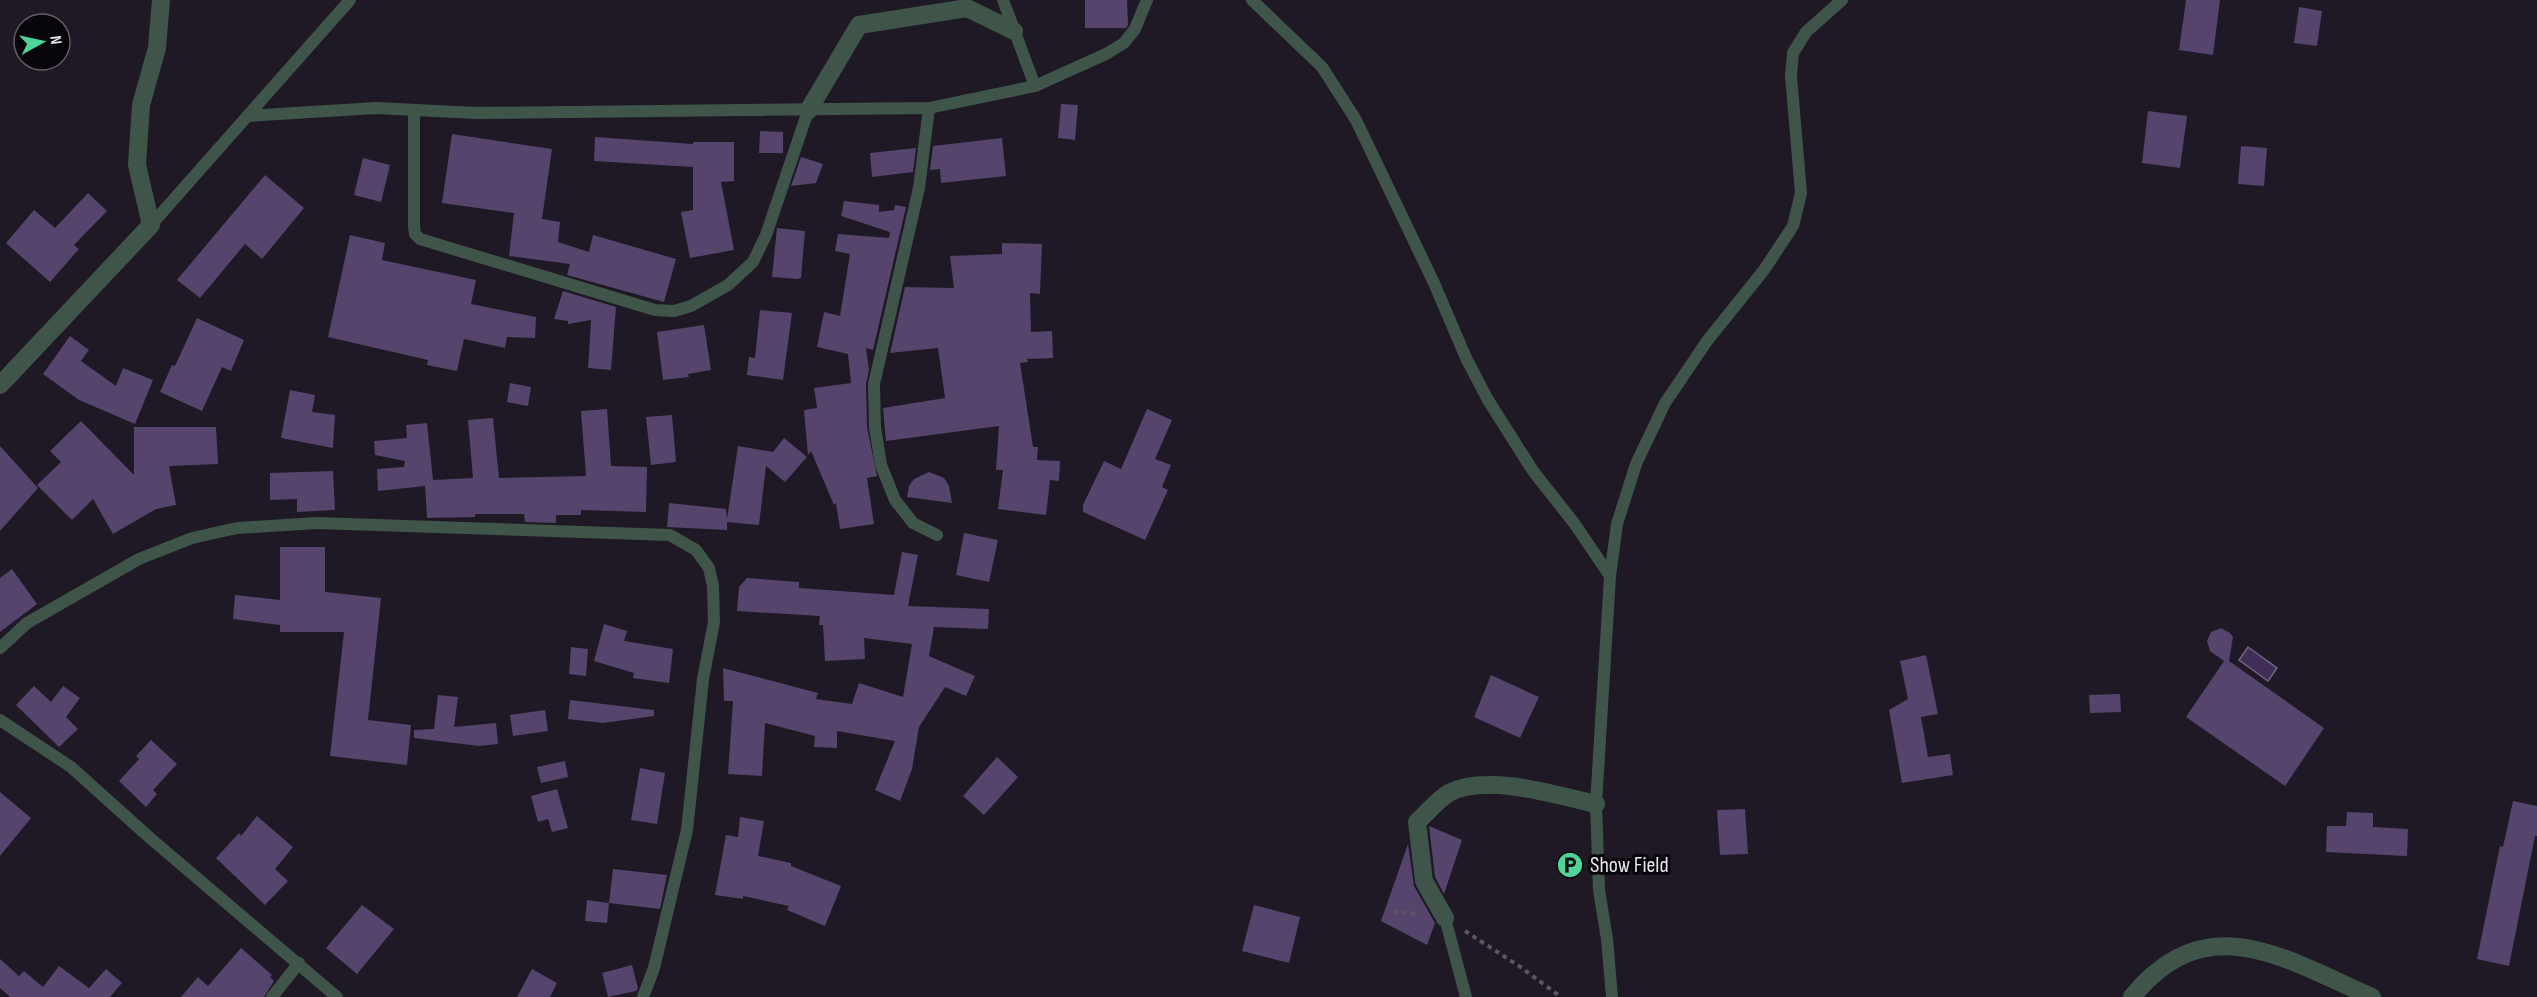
<svg xmlns="http://www.w3.org/2000/svg" width="2537" height="997" viewBox="0 0 2537 997" font-family="'Sofia Sans Condensed',sans-serif">
<rect width="100%" height="100%" fill="#1e1925"/>
<!-- water -->
<path fill="#402e56" stroke="#726583" stroke-width="1.5" d="M2248,647L2277,668L2268,681L2239,660Z"/>
<!-- building -->
<path fill="#55446c" d="M1085,0H1127L1128,25L1126,28H1085Z
M2186,0H2220L2213,55L2179,50Z
M2299,7L2322,11L2317,46L2294,43Z
M1061,104L1078,105L1075,140L1058,138Z
M2148,111L2187,116L2180,168L2142,163Z
M760,131L783,132V153H759Z
M452,134L552,149L542,219L560,222L558,242L589,252L593,235L676,259L664,302L567,275L570,264L509,256L514,213L442,203Z
M595,137L693,144V142H734V181L721,182L734,250L690,258L681,212L693,210V167L594,161Z
M1002,138L1006,176L941,183L940,169L930,170L933,146Z
M2241,146L2267,148L2264,186L2238,184Z
M916,148L913,172L872,177L870,153Z
M801,157L823,164L816,183L791,186Z
M363,158L390,165L381,202L354,195Z
M265,175L304,208L262,259L245,244L200,298L177,280Z
M88,193L107,211L74,245L79,249L50,282L6,243L34,210L55,228Z
M844,201L879,205V212L894,210L895,205L906,207L873,350L866,348L869,370L866,384L867,427L877,476L867,478L874,524L840,529L836,503L834,505L811,451L808,455L804,410L817,408L814,388L851,383L848,354L817,347L824,312L840,316L850,254L835,251L838,234L889,238L890,232L841,216Z
M777,228L805,231L801,278L797,279L772,277Z
M350,235L385,243L382,260L476,280L471,304L536,317L535,338L507,337L505,348L464,339L457,371L427,365L428,360L328,337Z
M1002,243L1042,244L1040,294L1030,293L1031,332L1052,331L1053,358L1027,359L1028,362L1020,363L1033,447H1038L1037,460L1060,461L1059,481L1050,480L1046,515L998,509L1003,470H996L999,426L886,441L883,408L945,398L938,348L890,353L905,287L954,288L950,256L1002,254Z
M563,291L616,307L611,370L588,368L591,320L568,324V321L554,319Z
M760,310L792,313L783,380L747,375L749,357L755,358Z
M197,318L244,340L231,371L222,367L202,411L160,392L172,365L175,366Z
M704,325L711,370L688,374L689,377L663,380L657,332Z
M70,336L89,350L81,361L116,386L123,368L153,380L135,424L79,400L43,374Z
M510,383L531,387L528,406L507,402Z
M290,390L315,395L312,412L335,415L333,448L281,438Z
M607,409L611,466L647,467L646,512L581,510V515H556V523L525,522L524,514H475V517L427,518L425,486L378,491L377,469L404,467L405,461L375,455L374,441L407,438L406,425L427,423L433,480L473,478L468,420L493,418L499,478L586,476L581,411Z
M1147,409L1172,420L1155,459L1171,465L1162,487L1168,490L1145,540L1083,512V505L1104,461L1121,469Z
M672,415L676,462L651,465L646,417Z
M81,421L134,475V427H216L218,464L169,466L176,505L156,509L113,534L93,499L72,520L37,485L61,462L50,451Z
M784,438L807,457L785,482L766,466L759,525L727,522V530L667,527L669,503L726,509L727,519L738,446L773,452Z
M0,446L38,488L0,531Z
M333,471L335,510L297,512V499L270,500V473Z
M929,472L944,478L949,486L952,503L907,497L909,486L914,479Z
M964,533L998,540L989,582L956,575Z
M280,547H325V592L381,598L368,720L411,725L407,765L330,756L344,632H280V625L233,619L235,595L280,600Z
M902,552L918,555L908,606L989,609L988,629L934,627L929,656L975,676L966,696L945,687L919,727L912,769L900,801L875,790L895,741L837,731V748L814,747L815,736L765,723L762,776L728,774L733,701H724L723,668L818,693L816,699L852,704L859,683L903,697L912,644L864,638L865,659L825,661L823,625H819L820,616L737,611L739,587L747,578L799,582V588L894,595Z
M12,569L37,604L0,632V578Z
M604,624L627,631L624,641L673,649L669,683L633,678L634,673L594,661Z
M2221,628L2230,633L2233,637L2229,661L2324,728L2285,786L2186,717L2224,661L2210,651L2207,641L2211,632Z
M571,647L588,649L586,676L569,674Z
M1926,655L1938,714L1921,717L1928,757L1950,754L1953,775L1902,783L1889,710L1908,699L1900,661Z
M1491,675L1539,697L1520,738L1474,717Z
M34,686L51,702L63,686L80,698L66,717L78,729L59,747L16,705Z
M2120,694L2121,712L2090,713L2089,695Z
M438,695L458,697L454,727L496,723L498,744L479,746L414,738V730L434,729Z
M570,700L654,710V716L603,723L568,719Z
M545,710L548,731L513,736L510,715Z
M151,740L177,764L153,790L157,794L146,807L119,781L139,759L136,756Z
M997,757L1018,777L984,815L963,796Z
M565,761L568,777L541,783L537,767Z
M640,768L665,773L657,824L631,820Z
M557,789L568,828L552,832L548,819L538,822L531,796Z
M0,792L31,818L0,856Z
M2513,801L2537,806V836H2535L2509,966L2477,959L2500,846L2503,847Z
M1745,809L1748,854L1720,855L1717,810Z
M2347,812L2373,813V827L2408,829L2407,856L2326,852L2327,826H2346Z
M257,816L293,847L275,869L288,881L265,905L216,858L239,833L241,836Z
M740,817L764,821L758,856L791,863V866L841,886L825,926L787,910L789,906L743,896V899L715,895L726,835L738,837Z
M1429,826L1462,840L1444,894L1435,877Z
M1408,844L1414,886L1435,923L1427,945L1381,921Z
M613,869L667,875L660,909L609,903Z
M587,900L609,903L607,923L585,921Z
M362,905L394,929L357,974L326,948Z
M1254,905L1300,917L1289,963L1242,951Z
M241,948L272,975L270,977L274,981L264,997H181L198,977L208,986Z
M0,959L19,976L24,971L43,987L59,966L89,988L106,969L122,983L110,997H10L0,988Z
M632,965L638,988L636,991L608,997L602,973Z
M532,969L557,983L550,997H517Z"/>
<g fill="none" stroke-linecap="round" stroke-linejoin="round">
<!-- path -->
<path stroke="#5b5762" stroke-width="4" stroke-dasharray="4.5 4.5" stroke-linecap="butt" d="M1393,912L1420,914
M1465,931L1519,966L1561,997"/>
<!-- lane -->
<path stroke="#405549" stroke-width="12" d="M1003,0L1035,86
M1252,0L1322,67L1356,120L1434,283L1466,358L1488,400L1533,471L1574,523L1610,576
M929,108L919,188L874,384L875,427L881,465L895,500L913,523L937,535
M414,110V226L415,234L420,239L655,310L674,311L691,306L728,285L753,262L766,235L808,111
M247,116L376,108L476,113L929,108L1035,86L1106,54L1124,43L1135,29L1147,0
M151,225L350,0
M0,648L27,623L139,559L192,538L237,528L317,523L670,535L696,550L709,568L713,586L714,622L703,679L687,830L654,968L643,997
M0,720L71,767L150,838L337,997
M1445,918L1466,997
M272,997L299,963
M1612,997L1607,939L1599,890L1596,804L1610,576L1617,524L1636,464L1665,403L1707,341L1764,270L1793,226L1801,193L1791,76L1793,53L1806,32L1842,0"/>
<!-- street -->
<path stroke="#405549" stroke-width="18" d="M808,111L859,25L967,8L1014,31
M0,385L151,225L137,165L141,105L157,48L161,0
M1445,918L1424,881L1417,822C1427,813 1438,799 1449,793C1486,773 1557,795 1596,804
M2132,997C2206,905 2285,959 2372,997"/>
</g>
<!-- icons -->
<defs>
<g id="parking-disc" transform="scale(1.35)"><circle r="9.5" fill="#50d398" stroke="#07050a"/><path d="M-3.5-5.5H1a3.5 3.5 0 0 1 0 7H-1V5.5H-3.5ZM-1-3.4V-.6H.8a1.4 1.4 0 0 0 0-2.8Z" fill="#111"/></g>
</defs>
<g fill-rule="evenodd">
<use href="#parking-disc" x="1570" y="865"/>
</g>
<g text-anchor="middle" dominant-baseline="central" stroke-width="6" stroke-linejoin="round" paint-order="stroke">
<!-- poi labels -->
<g font-size="22" fill="#e8e4ed" stroke="#07050a" text-anchor="start">
<text x="1590" y="865">Show Field</text>
</g>
</g>
<!-- north arrow -->
<g transform="translate(42 42) rotate(82)"><circle r="28" fill="#07050a" stroke="#615e65" stroke-width="1.5"/>
<path d="M0-4.5L10 22L0 15L-10 22Z" fill="#50d398"/>
<text y="-9" font-size="16" font-weight="bold" text-anchor="middle" fill="#e8e4ed">N</text>
</g>
</svg>
